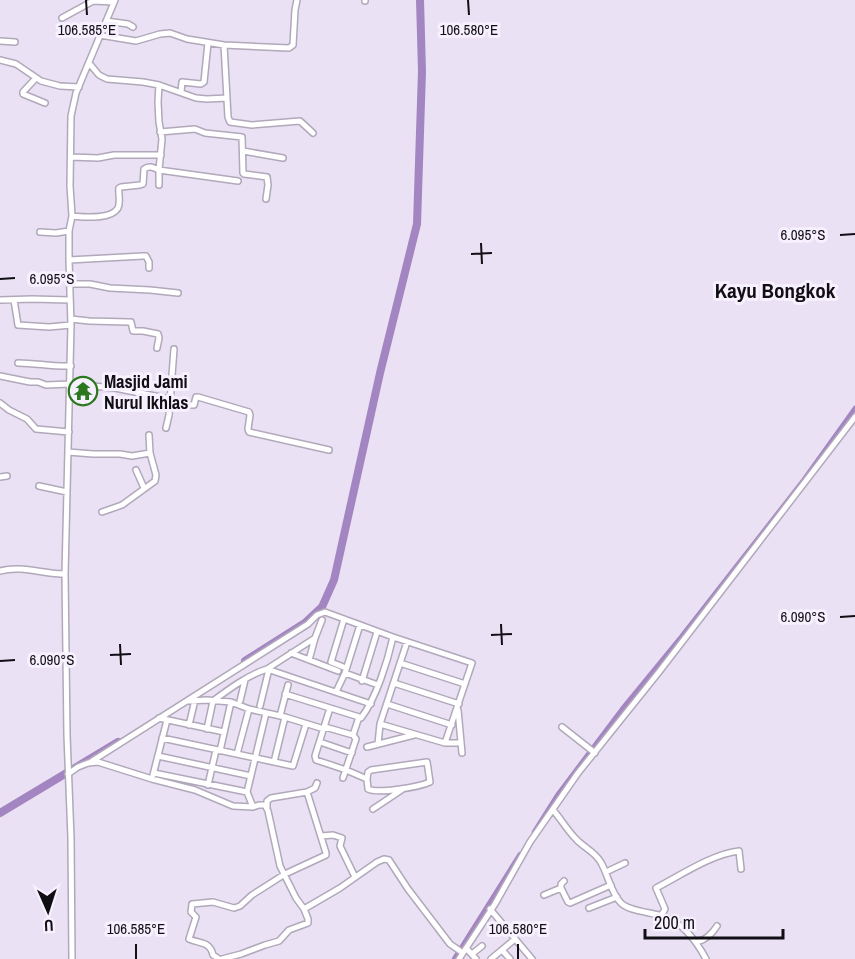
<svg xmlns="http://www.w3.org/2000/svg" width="855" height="959" viewBox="0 0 855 959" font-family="'Archivo Narrow',sans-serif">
<rect width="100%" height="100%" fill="#eae1f4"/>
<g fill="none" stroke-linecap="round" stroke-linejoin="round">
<!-- canal -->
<path stroke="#a385c1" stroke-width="4.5" d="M534,832L558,794L622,709L681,637L802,482L855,408
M454,959L520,854"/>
<!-- river -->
<path stroke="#a385c1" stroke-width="8" d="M245,661L305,623L322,607L334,580L380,373L417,224L422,71L420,0
M0,813L118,742"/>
<!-- minor casing -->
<g stroke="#b1a8ba" stroke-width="8">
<path id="minor" d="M365,0V1
M62,18L93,1L114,2
M106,21L128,24L133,27
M100,35L136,41L160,34L170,33L187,39L224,45L289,48L293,45L295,10L297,0
M0,41L15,42
M224,45L228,117L230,122L252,125L300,121L313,133
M0,60L16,64L41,81L60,86L79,87
M89,63L99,75L107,79L143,82L159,85L158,102L159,122L162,139L159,170L238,181
M36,78L23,92V94L45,103
M159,85L196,98L207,99L227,98
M181,92L182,82L201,84L204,82L208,43
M160,132L195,129L205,133L242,137L243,173L244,174L267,177L268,185L266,199
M243,151L283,158
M71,157L98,158L114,155H161
M72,216C84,217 111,220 118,208C121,202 118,194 119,188L121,187L140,185L143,184L144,169C150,165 154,168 159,170V185
M40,232L56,233L69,231
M69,260L143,256H146L149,262V268
M70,284H90L110,288L150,290L178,293
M0,300L32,299L70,300
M14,300L18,325L49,327L71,325
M71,319L89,321L128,322H131L133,331H143L158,334L159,338L157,348
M18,363C36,363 53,367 71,366
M0,376L30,382H38L46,385L70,384L115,388L175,400L190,405H194L196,397H198L249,412L250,415L248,429L249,432L329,450
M0,403L9,410L27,419L36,429L69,432
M166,428L169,415L174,349
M68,452L93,454H120L132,456L150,453
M136,470L144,488
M0,477L7,476
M39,486L67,492
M102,512L122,505L155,481L156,475L150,453L149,435
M0,571C21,565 43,574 65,574
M344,619L331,662L346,668
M393,637L472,663L445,743
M291,653L338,671
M309,660L315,638L322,620
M400,663L465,684
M267,669L371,704
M345,673L378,685
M362,681L377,632
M394,683L459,704
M336,692L345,673L360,625
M285,694L359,717
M189,701L207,700L231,702L249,709L285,717L324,729
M240,701L245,680
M387,704L452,725
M260,706L269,669
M330,708L315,756L316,760L346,770L367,779L368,789C378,794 419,787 430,782L427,762L371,770L368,772L367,779
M458,710L462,753
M280,716L288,685
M159,718L224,732
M380,724L445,743H461
M189,725L195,700
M325,727L353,735
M562,727L595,753
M207,729L213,701C229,689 248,675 267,669L315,638
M162,738L293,766L306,724
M320,742L352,753
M378,744L380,724L407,642
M367,747L414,735
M220,751L231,702
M237,754L249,709
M158,756L251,776
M274,762L285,717
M89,763L308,624L317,615L325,612L393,637C388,660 376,699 361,718L359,717L353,735L356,739L343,778
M154,773L247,792L253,807
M68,774L78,767L88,763L98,762L152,779L195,790L233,806L253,807L259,805H265L268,811L280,866L296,898L304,909L340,888L377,862L384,859L389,860L408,889L450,944L463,953
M153,775L167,720
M208,785L216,750
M247,792L266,713
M267,807V801L271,798L307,792
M373,809L403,789
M553,810C561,819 567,830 576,839C583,847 594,851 600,861C608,873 610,892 621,903C630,912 653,912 665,917C684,924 697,942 706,959
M321,836L333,835L342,838L340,846L355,877
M606,872L625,863
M564,881L561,884V888L568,902L570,903L611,885
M544,895L561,888
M589,908L617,897
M490,909L532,959
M661,916L665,909L656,888C681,875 712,854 739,851L741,869
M697,942C705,940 712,934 717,926
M466,948L476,959
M502,950L510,959
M472,954L482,946
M72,959L71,838L67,735L65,574L71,325L69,260V231L72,216L70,186L71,116L76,93L115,0
M219,959L213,955C210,941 200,944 189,939L196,917L191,912L192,904L213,902L234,908L240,906L252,895L285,874L326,855V853L307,792L315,788L317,783
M222,959L241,954L265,945L279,941L289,930L308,923V919L304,909
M459,959L495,904L530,842L578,773L659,672L855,417
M491,959L515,939"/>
</g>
<!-- minor -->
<use href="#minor" stroke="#fff" stroke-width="5"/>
</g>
<!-- ticks -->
<path fill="none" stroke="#110e14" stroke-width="2" d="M86,0L87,15M468,0L469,15M840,235L855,234M481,243L482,264M471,254L492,253M0,279L15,278M840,617L855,616M501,624L502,645M491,635L512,634M120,644L121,665M110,655L131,654M0,661L15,660M136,944V959M518,944V959"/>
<!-- icons -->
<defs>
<g id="temple-ring" transform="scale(1.5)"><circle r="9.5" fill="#f7f0ff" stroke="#2b781f" stroke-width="1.5"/><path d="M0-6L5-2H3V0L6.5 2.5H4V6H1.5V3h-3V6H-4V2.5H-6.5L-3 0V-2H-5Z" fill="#2b781f"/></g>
</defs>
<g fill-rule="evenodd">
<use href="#temple-ring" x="83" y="391"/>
</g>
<g text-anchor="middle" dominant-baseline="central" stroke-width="6" stroke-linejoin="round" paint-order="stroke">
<!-- poi labels -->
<g font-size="18" font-weight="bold" fill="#110e14" stroke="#f7f0ff" text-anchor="start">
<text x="104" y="381">Masjid Jami<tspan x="104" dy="21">Nurul Ikhlas</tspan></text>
</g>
<!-- quarter labels -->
<g font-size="21" font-weight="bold" fill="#110e14" stroke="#f7f0ff">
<text x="775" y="290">Kayu Bongkok</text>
</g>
</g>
<g font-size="15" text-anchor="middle" fill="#110e14" stroke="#f7f0ff" stroke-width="6" stroke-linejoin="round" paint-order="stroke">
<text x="87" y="35">106.585°E</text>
<text x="469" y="35">106.580°E</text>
<text x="803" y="240">6.095°S</text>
<text x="52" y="284">6.095°S</text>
<text x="803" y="622">6.090°S</text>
<text x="52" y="665">6.090°S</text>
<text x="136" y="934">106.585°E</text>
<text x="518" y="934">106.580°E</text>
</g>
<!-- north arrow -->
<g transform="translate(48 911) rotate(177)" stroke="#f7f0ff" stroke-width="4.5" paint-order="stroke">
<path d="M0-4.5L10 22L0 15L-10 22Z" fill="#110e14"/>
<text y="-9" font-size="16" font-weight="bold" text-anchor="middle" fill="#110e14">U</text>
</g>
<!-- scale -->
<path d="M645 929v9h138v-9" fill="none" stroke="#110e14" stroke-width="3"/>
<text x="654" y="929" font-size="18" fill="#110e14" stroke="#f7f0ff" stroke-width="4.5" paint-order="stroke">200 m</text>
</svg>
